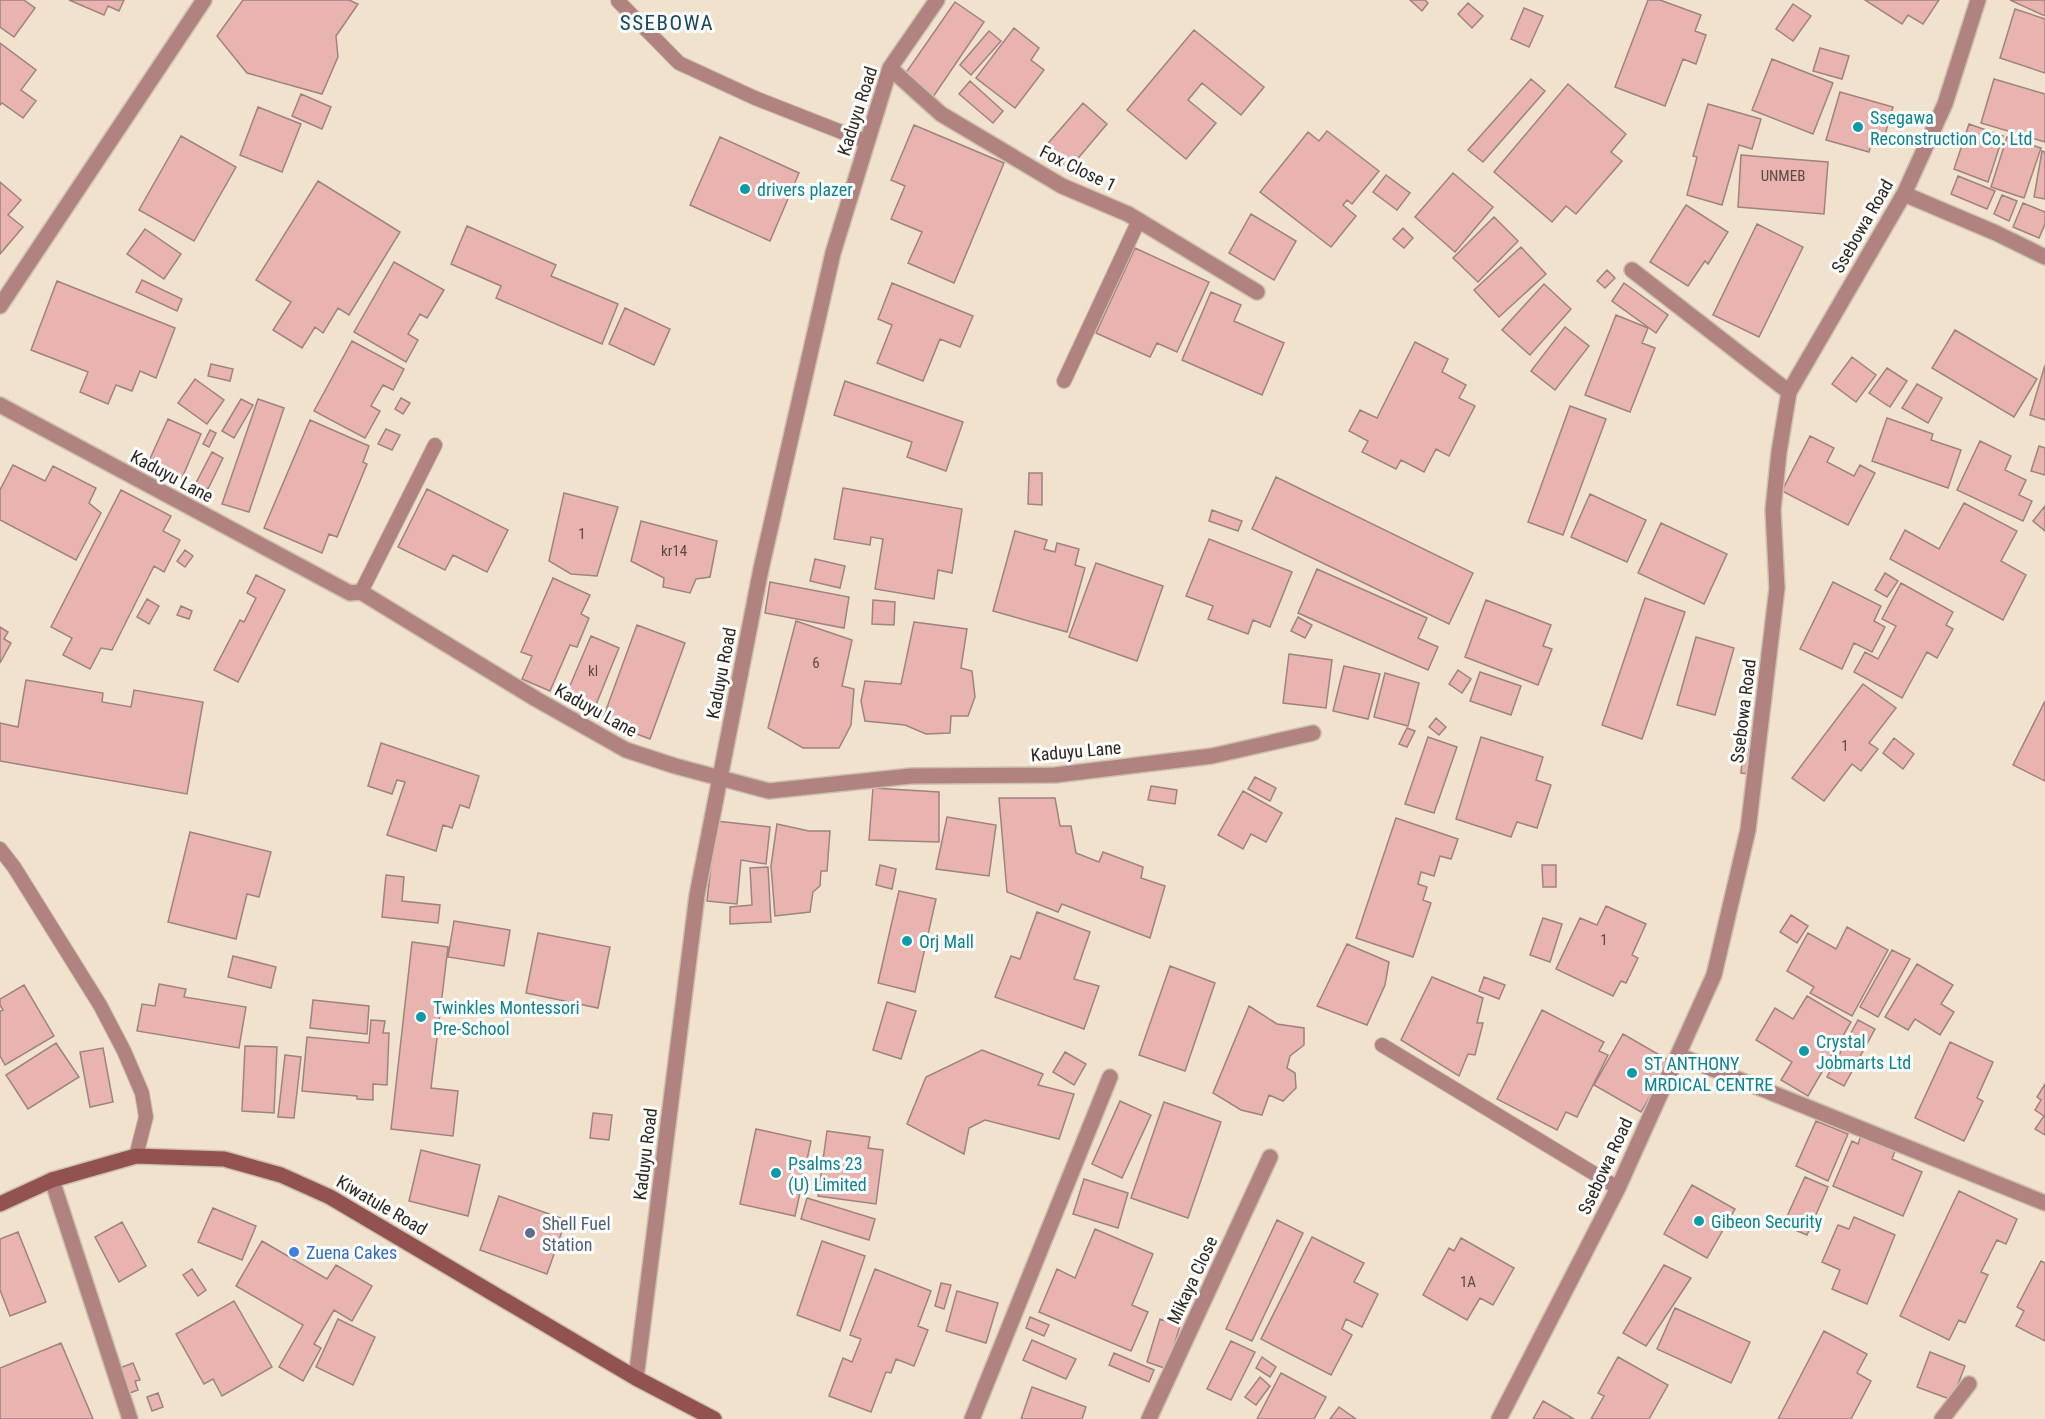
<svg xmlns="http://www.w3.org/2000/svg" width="2045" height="1419" viewBox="0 0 2045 1419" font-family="'Roboto Condensed',sans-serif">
<rect width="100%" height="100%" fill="#f1e2cd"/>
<!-- building -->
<path fill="#e9b3af" stroke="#9e8381" stroke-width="1.5" d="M0,0H24L35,8L14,37L0,27Z
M69,0H124L119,11L108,6L104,15Z
M243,0H349L358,4L336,36L338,57L322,94L247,73L217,36Z
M1410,0H1425L1428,3L1422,11Z
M1648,0H1660L1701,15L1695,31L1706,35L1696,64L1683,59L1665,106L1615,87Z
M1865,0H1939L1923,24L1908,15L1902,24Z
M2010,0H2045V16Z
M955,2L984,22L933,97L903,77Z
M1468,3L1483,16L1472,28L1458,14Z
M1793,4L1811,16L1793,41L1776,29Z
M1524,8L1543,16L1529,47L1511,39Z
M2015,9L2045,19V73L2000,58Z
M1014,28L1039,48L1031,60L1044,70L1015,108L976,78Z
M1194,30L1264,87L1241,115L1202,83L1188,100L1216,123L1186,159L1127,110Z
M989,31L1001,41L971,75L960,65Z
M0,43L36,70L21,90L36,101L23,118L2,103L0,105Z
M1820,48L1849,56L1842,79L1813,71Z
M1772,59L1833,83L1813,134L1752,110Z
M1531,79L1545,91L1483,162L1468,150Z
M1994,79L2045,94V142L1981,123Z
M970,81L1003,111L993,123L959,94Z
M1568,84L1626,134L1611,152L1622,161L1576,214L1566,206L1552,222L1494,172Z
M1840,92L1893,107L1884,138L1874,134L1869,152L1826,140Z
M301,94L331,107L322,129L292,116Z
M1083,103L1107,124L1069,169L1044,148Z
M1708,104L1761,119L1752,149L1739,145L1722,205L1687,195L1697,157L1693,156Z
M258,107L301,124L282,172L240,155Z
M1969,124L2003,136L1988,182L1954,169Z
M914,125L1004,163L954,283L908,263L922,232L891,219L905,186L891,180Z
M1327,131L1379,171L1352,204L1347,200L1343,205L1356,216L1331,247L1260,192L1308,132L1319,141Z
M181,136L236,167L194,241L139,210Z
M720,137L799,173L770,241L690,205Z
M2007,137L2041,148L2024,198L1991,187Z
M2042,151L2045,152V199L2034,197Z
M1741,155L1828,162L1824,214L1738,207Z
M1453,173L1493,207L1455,252L1415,217Z
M1386,175L1410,193L1397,210L1373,192Z
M1958,176L1995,191L1987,209L1951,194Z
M318,181L400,232L349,315L338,308L323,333L315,327L302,348L273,330L291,302L256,280Z
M0,182L21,200L8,215L23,227L0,254Z
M2002,195L2017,201L2009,221L1994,214Z
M2023,203L2045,212V224L2039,238L2013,227Z
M1686,205L1728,232L1708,264L1705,261L1688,286L1650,262Z
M1251,214L1296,241L1274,280L1229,253Z
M1494,217L1518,241L1478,282L1453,258Z
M1757,224L1803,247L1759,337L1713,315Z
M467,226L556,265L551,276L618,304L602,344L496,298L501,286L451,264Z
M1403,228L1413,238L1404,248L1393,239Z
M145,229L181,254L164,279L127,254Z
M1521,247L1546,274L1499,317L1474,290Z
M1135,248L1209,282L1177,352L1157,343L1150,357L1096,333Z
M394,262L444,290L427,318L420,314L408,334L418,340L406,362L354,332Z
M1607,270L1615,278L1605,288L1597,281Z
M142,280L182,299L177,311L136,292Z
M57,281L175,328L156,378L140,371L132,391L116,385L108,404L80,392L88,372L31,350Z
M892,283L973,316L960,347L940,339L923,381L877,363L892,325L878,319Z
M1624,283L1668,315L1656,333L1612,301Z
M1544,284L1571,309L1530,355L1502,330Z
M1211,292L1241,305L1234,321L1284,343L1262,395L1182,360Z
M625,308L670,329L654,365L609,344Z
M1616,315L1648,328L1642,343L1655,348L1630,412L1585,395Z
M1565,327L1589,346L1555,390L1531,371Z
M1955,330L2037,379L2014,417L1932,368Z
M352,341L404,369L393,390L383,385L371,406L380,411L365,438L314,411Z
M1415,342L1448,359L1442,372L1466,385L1459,398L1475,406L1449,456L1436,449L1424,472L1401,460L1396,469L1362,452L1368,441L1349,431L1360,410L1377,418Z
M1852,357L1876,375L1856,402L1832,384Z
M211,364L233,369L230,381L208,376Z
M2045,365V420L2030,415Z
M1887,368L1907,381L1890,407L1869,393Z
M195,379L224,400L207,424L178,403Z
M845,381L963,422L946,471L907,457L912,442L834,415Z
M1917,384L1942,398L1928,423L1902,408Z
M401,398L410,403L403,414L395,409Z
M241,399L253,405L234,438L222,431Z
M258,399L284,408L249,512L222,504Z
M1570,406L1606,419L1563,535L1528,522Z
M1887,418L1933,434L1931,440L1961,450L1948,488L1872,461Z
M168,419L201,434L182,478L148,463Z
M310,420L369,446L363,462L367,464L337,537L329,534L322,553L264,528Z
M386,429L400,435L392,450L378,444Z
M210,430L216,433L209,447L203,444Z
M1810,436L1834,448L1827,462L1854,476L1860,465L1875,473L1848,525L1782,491Z
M1980,441L2011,456L2005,470L2026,480L2019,495L2032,501L2023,521L1957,490Z
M2039,446L2045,448V475L2031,471Z
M212,452L223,458L208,489L196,483Z
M13,465L45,481L53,466L96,488L89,503L101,513L76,560L0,520V490Z
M1029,473H1042V505L1028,504Z
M1276,477L1473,573L1449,624L1252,529Z
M843,488L962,509L952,573L938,570L934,599L875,589L883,539L871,537L870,545L834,539Z
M427,489L508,530L487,572L453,555L445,570L398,547Z
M121,490L171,516L163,531L180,540L164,572L154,566L112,650L101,648L90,669L63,655L72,638L51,627Z
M564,493L618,507L597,576L571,574L549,561Z
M1590,494L1646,520L1627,562L1571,537Z
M1964,503L2017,531L2001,561L2026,575L2003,620L1890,559L1905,530L1939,549Z
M2045,506V531L2033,521Z
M1212,510L1242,521L1238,531L1209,521Z
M641,521L717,541L710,577L696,579L690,593L663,587L664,578L631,561Z
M1661,523L1727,554L1704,604L1638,573Z
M1015,531L1047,540L1044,549L1055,552L1057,543L1079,549L1075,565L1085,568L1067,632L993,611Z
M1209,539L1292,572L1270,627L1253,620L1248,634L1208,619L1213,606L1186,596Z
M185,550L193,556L185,567L177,561Z
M815,559L845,566L840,588L810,581Z
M1096,563L1163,586L1137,661L1069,637Z
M1317,569L1427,618L1418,638L1438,647L1428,670L1298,613Z
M1885,573L1898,581L1887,597L1875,590Z
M256,575L285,590L238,682L214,670L240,620L244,622L256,598L247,593Z
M553,578L590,595L581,614L589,618L577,647L570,645L550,691L522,679L532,656L521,652Z
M770,582L849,597L844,628L765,613Z
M1833,582L1881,606L1874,621L1885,627L1872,652L1854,643L1842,669L1800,649Z
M1901,583L1953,612L1946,625L1953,629L1937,658L1927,652L1902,698L1854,672L1865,652L1878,659L1896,626L1882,619Z
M1645,598L1685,612L1642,739L1602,725Z
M147,599L159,606L149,624L137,617Z
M873,600L895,602L894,625L872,624Z
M1486,600L1551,625L1543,646L1552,649L1538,685L1465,657Z
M181,606L192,611L189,619L177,615Z
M1298,617L1312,625L1305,638L1291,631Z
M796,621L852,640L842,686L854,689L851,725L839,748H803L768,728Z
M914,622L967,629L961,668L972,671L975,697L968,716H951L950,733L926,734L905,725L865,721L861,701L865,681L901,684Z
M637,625L685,643L650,739L602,721Z
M0,627L8,632L4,639L11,643L0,663Z
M591,636L619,648L595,707L566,695Z
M1696,637L1734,648L1715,715L1677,705Z
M1289,654L1332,660L1326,708L1283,703Z
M1344,666L1380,674L1368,719L1333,711Z
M1458,670L1471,679L1462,693L1449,684Z
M1480,672L1521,686L1511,715L1470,701Z
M1385,673L1419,683L1408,726L1374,717Z
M26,680L103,693L102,702L131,707L134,690L203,702L187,794L0,761V723L18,727Z
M1863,684L1896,708L1869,743L1878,749L1861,771L1852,764L1824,801L1792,778Z
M2045,701V781L2013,765Z
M1436,718L1446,727L1439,735L1429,727Z
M1407,728L1415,731L1407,747L1399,744Z
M1428,737L1457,747L1434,813L1405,804Z
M1481,737L1543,757L1536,780L1551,785L1537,828L1517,822L1511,837L1456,819Z
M1894,738L1914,754L1903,769L1883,753Z
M381,743L479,776L469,808L460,805L452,828L443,825L436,851L387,835L405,782L397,780L392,794L368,786Z
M1743,749L1751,750L1749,774L1741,773Z
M1255,777L1276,788L1270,801L1248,789Z
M1151,786L1177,790L1175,804L1148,800Z
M873,788L939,792V842L869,840Z
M1243,791L1282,813L1266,842L1251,834L1243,849L1218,835Z
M999,798H1055L1060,826H1071L1076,853L1099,862L1103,852L1143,867L1141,878L1165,886L1150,938L1062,904L1058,912L1007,892Z
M947,817L996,825L989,876L936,869Z
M1396,818L1458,839L1451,859L1440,856L1434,876L1421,872L1418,884L1427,887L1423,900L1431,903L1413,957L1356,938Z
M716,821L770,827L766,864L741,860L737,904L707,901Z
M777,824L809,831H830L827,871H821L820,886L813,892L810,912L775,916L771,866Z
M190,832L271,852L259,897L247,894L236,939L168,922Z
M880,865L896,869L892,889L876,885Z
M1542,865H1556V887H1543Z
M768,867L771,922L730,924V907L752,905L750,868Z
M386,875L404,877L402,901L440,905L438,923L382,917Z
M899,891L936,899L915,992L878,983Z
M1606,906L1646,924L1632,955L1638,958L1626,983L1621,981L1613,996L1556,969L1580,918L1597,925Z
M1037,912L1090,932L1074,979L1099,986L1084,1029L995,997L1011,956L1020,959Z
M1791,915L1808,926L1797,943L1780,932Z
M1543,918L1562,924L1550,962L1530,955Z
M454,921L510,930L504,966L448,957Z
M1847,927L1888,950L1852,1016L1810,993L1814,987L1787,971L1808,933L1836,949Z
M538,933L610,947L598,1008L526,993Z
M412,942L448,947L431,1088L458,1091L453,1136L391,1129Z
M1347,944L1389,962L1385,985L1367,1025L1317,1006Z
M1892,950L1910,959L1878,1017L1860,1007Z
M233,956L276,967L271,988L228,977Z
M1917,964L1953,985L1941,1004L1954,1012L1940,1035L1915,1019L1908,1030L1885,1017Z
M1170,966L1215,983L1185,1071L1139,1055Z
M1432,977L1483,998L1477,1023H1483L1475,1055L1468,1054L1459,1076L1401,1040Z
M1484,977L1505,985L1499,999L1479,991Z
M159,984L186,989L184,997L246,1007L239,1048L137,1031L142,1004L155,1006Z
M24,985L54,1036L5,1065L0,1056V1011L3,1010L0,1005V999Z
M1807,996L1851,1022L1808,1096L1781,1080L1792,1062L1756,1040L1775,1008L1793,1019Z
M313,1000L369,1006L367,1034L310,1028Z
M887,1002L916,1011L901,1059L873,1050Z
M1249,1006L1277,1024L1304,1028V1045L1290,1056L1287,1068L1295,1073L1296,1088L1283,1101L1269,1095L1262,1115L1241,1110L1213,1093Z
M1542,1010L1604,1042L1599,1051L1608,1055L1577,1117L1566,1112L1557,1130L1497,1099Z
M371,1020L385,1021L383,1033H389L387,1085L373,1084V1100L357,1099V1096L302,1091L307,1037L369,1043Z
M1858,1020L1875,1029L1844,1086L1827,1077Z
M1623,1034L1670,1061L1641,1112L1594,1085Z
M1950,1042L1993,1062L1977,1098L1983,1101L1964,1141L1915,1118Z
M56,1043L79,1077L28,1109L6,1075Z
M245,1046L277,1047L274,1113L242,1111Z
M103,1048L113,1102L90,1107L80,1052Z
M982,1050L1043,1074L1038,1085L1074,1094L1059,1139L985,1120L969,1128L964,1154L907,1124L926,1077Z
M1065,1052L1086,1064L1074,1085L1053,1072Z
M285,1055L301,1057L294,1118L278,1117Z
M2045,1084V1135L2035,1129L2044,1116L2035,1110L2041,1100L2037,1097Z
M1120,1101L1151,1115L1122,1178L1092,1164Z
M1164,1102L1221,1122L1188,1218L1131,1198Z
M593,1113L612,1115L609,1140L590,1138Z
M1816,1121L1848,1134L1828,1181L1796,1166Z
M756,1129L811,1141L795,1216L740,1204Z
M827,1131L870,1137L868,1148L883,1150L876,1204L818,1196Z
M1861,1136L1895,1151L1892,1159L1922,1172L1903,1216L1833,1186L1852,1141L1858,1144Z
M421,1150L480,1165L468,1216L409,1201Z
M1805,1177L1828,1187L1807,1235L1783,1225Z
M1084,1179L1128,1193L1118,1228L1073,1214Z
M1692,1185L1735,1209L1707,1258L1664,1234Z
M1959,1191L2017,1219L2006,1244L1997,1240L1981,1272L1988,1275L1965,1323L1959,1320L1949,1340L1900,1316Z
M499,1196L566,1220L547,1274L480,1250Z
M807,1198L875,1219L869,1240L801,1219Z
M213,1208L256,1226L242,1260L198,1242Z
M1854,1217L1895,1235L1867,1304L1832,1289L1840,1270L1822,1262L1838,1225L1849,1229Z
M1277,1220L1303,1233L1252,1341L1226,1329Z
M122,1222L146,1266L119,1282L95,1237Z
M1095,1229L1153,1254L1132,1305L1148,1312L1131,1351L1039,1312L1057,1269L1075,1278Z
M18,1232L46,1302L10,1316L0,1290V1239Z
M1312,1237L1364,1263L1354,1282L1378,1294L1362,1327L1346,1319L1342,1329L1352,1335L1331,1375L1261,1339Z
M1461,1238L1514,1268L1493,1305L1480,1298L1467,1320L1423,1295L1449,1248L1454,1251Z
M262,1241L327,1279L336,1265L372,1286L352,1321L334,1310L314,1344L321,1348L303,1381L279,1367L303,1325L236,1286Z
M822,1241L865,1256L840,1331L797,1315Z
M2041,1261L2045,1263V1341L2016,1326L2024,1311L2017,1307Z
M1664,1265L1691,1278L1646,1346L1623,1333Z
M192,1269L206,1290L198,1296L183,1275Z
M875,1269L931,1291L918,1326L928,1330L914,1366L896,1359L891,1373L886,1372L871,1412L829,1396L843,1358L852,1362L861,1339L850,1335Z
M941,1283L951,1285L944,1309L935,1306Z
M957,1291L998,1303L986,1343L946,1331Z
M234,1301L272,1367L222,1396L213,1379L204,1384L176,1334Z
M1675,1308L1750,1342L1731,1383L1657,1349Z
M1030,1317L1049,1325L1044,1336L1026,1328Z
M338,1319L375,1337L353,1385L316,1367Z
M1160,1319L1180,1326L1167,1369L1147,1362Z
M1824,1331L1867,1354L1857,1373L1871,1381L1851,1419H1778Z
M1032,1340L1076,1359L1066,1379L1023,1360Z
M1231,1341L1255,1352L1231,1400L1207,1389Z
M61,1343L93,1419H0V1368Z
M1930,1352L1965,1366L1952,1400L1917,1387Z
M1114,1353L1154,1370L1149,1382L1109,1365Z
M1262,1357L1276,1367L1270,1377L1256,1368Z
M1618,1357L1668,1385L1649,1419H1591L1604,1396L1598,1393Z
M133,1363L140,1380L135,1381L138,1390L127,1394L117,1369Z
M1281,1373L1326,1397L1314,1419H1257Z
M1260,1377L1270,1386L1256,1405L1245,1397Z
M1032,1387L1086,1407L1082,1419H1021Z
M158,1393L163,1407L152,1411L147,1397Z
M1543,1401L1574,1419H1533Z
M1339,1407L1356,1419H1330Z"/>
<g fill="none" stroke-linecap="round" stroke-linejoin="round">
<!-- service casing -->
<g stroke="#cec0ae" stroke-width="16">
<path id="service" d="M618,1L679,63L755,98L867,142
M1064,381L1139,220
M361,592L435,445
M0,849L14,867L100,1005L124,1051L142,1093L146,1117L136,1156
M1382,1045L1618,1188"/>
</g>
<!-- minor casing -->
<g stroke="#cec0ae" stroke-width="18">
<path id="minor" d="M890,68L941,114L1062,186L1128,214L1257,292
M1904,194L1996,233L2045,257
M1632,270L1789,392
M0,306L204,0
M0,405L350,593L361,592L536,699L626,750L675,766L769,791L911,776L1055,775L1212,756L1313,733
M1678,1055L2045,1203
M52,1180L130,1419
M636,1378L697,895L761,569L833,253L890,68L937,0
M972,1419L1110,1077
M1149,1419L1270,1157
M1499,1419L1618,1188L1714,975L1748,830L1777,588L1773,510L1779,452L1789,392L1904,194L1945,104L1978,0
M1942,1419L1969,1384"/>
</g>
<!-- secondary casing -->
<g stroke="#cec0ae" stroke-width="18">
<path id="secondary" d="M0,1204L52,1180L136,1156L224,1159L281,1175L330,1197L636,1378L714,1419"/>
</g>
<!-- service -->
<use href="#service" stroke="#b08380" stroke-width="14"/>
<!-- minor -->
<use href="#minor" stroke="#b08380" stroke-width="15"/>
<!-- secondary -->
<use href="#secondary" stroke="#925350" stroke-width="15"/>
</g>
<!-- markers -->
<g fill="#0f9aa8" stroke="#fff" stroke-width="2">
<circle cx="1858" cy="127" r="6"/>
<circle cx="745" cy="189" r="6"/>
<circle cx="907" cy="941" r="6"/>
<circle cx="421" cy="1017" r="6"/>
<circle cx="1804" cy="1051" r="6"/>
<circle cx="1632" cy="1073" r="6"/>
<circle cx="776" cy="1173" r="6"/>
<circle cx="1699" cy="1221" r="6"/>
</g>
<circle fill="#5c6f8a" stroke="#fff" stroke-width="2" cx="530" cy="1233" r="6"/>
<circle fill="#3f7fe0" stroke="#fff" stroke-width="2" cx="294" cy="1252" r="6"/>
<g text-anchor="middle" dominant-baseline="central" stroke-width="6" stroke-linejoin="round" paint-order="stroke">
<!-- number labels -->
<g font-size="15" fill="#5b4a43">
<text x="1783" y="176">UNMEB</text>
<text x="582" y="534">1</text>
<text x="674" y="551">kr14</text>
<text x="816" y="663">6</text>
<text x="593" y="671">kl</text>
<text x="1845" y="746">1</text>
<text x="1604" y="940">1</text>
<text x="1468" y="1282">1A</text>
</g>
<!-- street labels -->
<g font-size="18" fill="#2c271f" stroke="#fff">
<text transform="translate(857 111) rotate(-72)">Kaduyu Road</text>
<text transform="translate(1078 168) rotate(26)">Fox Close 1</text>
<text transform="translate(1862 226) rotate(-60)">Ssebowa Road</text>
<text transform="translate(172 476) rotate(28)">Kaduyu Lane</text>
<text transform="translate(721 673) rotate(-79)">Kaduyu Road</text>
<text transform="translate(596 710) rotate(29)">Kaduyu Lane</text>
<text transform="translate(1743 711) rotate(-83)">Ssebowa Road</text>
<text transform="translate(1076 751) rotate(-5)">Kaduyu Lane</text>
<text transform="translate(645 1154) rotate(-83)">Kaduyu Road</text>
<text transform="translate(1605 1166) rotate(-65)">Ssebowa Road</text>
<text transform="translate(382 1205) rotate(30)">Kiwatule Road</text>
<text transform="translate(1192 1280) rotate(-65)">Mikaya Close</text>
</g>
<!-- culture labels -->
<g font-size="18" fill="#0d838f" stroke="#fff" text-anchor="start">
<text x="1870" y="117">Ssegawa<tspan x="1870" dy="21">Reconstruction Co. Ltd</tspan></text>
<text x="757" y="189">drivers plazer</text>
<text x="919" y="941">Orj Mall</text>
<text x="433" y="1007">Twinkles Montessori<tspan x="433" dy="21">Pre-School</tspan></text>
<text x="1816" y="1041">Crystal<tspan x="1816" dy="21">Jobmarts Ltd</tspan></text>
<text x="1644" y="1063">ST ANTHONY<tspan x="1644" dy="21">MRDICAL CENTRE</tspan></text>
<text x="788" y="1163">Psalms 23<tspan x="788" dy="21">(U) Limited</tspan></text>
<text x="1711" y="1221">Gibeon Security</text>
</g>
<!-- service labels -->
<g font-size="18" fill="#4e5e75" stroke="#fff" text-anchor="start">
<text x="542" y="1223">Shell Fuel<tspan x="542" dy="21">Station</tspan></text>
</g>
<!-- shop labels -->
<g font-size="18" fill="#366cbe" stroke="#fff" text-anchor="start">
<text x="306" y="1252">Zuena Cakes</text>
</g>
<!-- quarter labels -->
<g font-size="21" letter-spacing="1.5" fill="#19475b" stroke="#fff">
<text x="667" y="23">SSEBOWA</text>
</g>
</g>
</svg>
